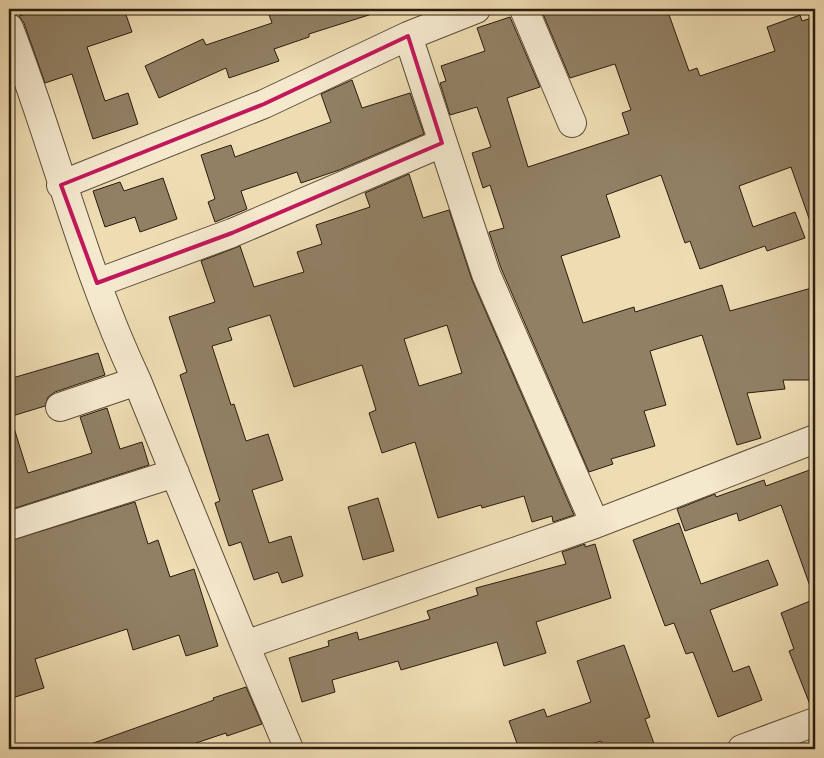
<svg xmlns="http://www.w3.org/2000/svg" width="824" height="758" viewBox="0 0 824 758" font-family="'IM FELL Double Pica',serif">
<rect width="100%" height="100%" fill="#eedcb2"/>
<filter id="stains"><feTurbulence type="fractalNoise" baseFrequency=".004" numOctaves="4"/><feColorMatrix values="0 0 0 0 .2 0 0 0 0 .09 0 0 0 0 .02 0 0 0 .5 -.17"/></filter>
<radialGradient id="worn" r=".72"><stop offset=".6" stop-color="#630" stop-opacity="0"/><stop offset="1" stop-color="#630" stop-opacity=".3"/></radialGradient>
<!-- building -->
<path fill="#918064" stroke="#2c1c10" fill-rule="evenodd" d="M42,9H124L132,32L87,47L105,101L128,93L138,124L93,139L72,74L45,83L24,23L19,16Z
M267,9H371L372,14L309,34V37L274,49L279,61L229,78L226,68L159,98L145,66L203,39L206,45L272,23Z
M541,9H667L689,71L697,68L700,76L775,51L767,27L800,15L802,21L815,17V226L812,227L791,167L739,186L753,227L795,212L805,238L767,251L765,246L700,269L690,241L685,243L661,175L606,195L620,237L561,256L583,323L634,307L635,312L722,285L730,311L815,287V380H783L785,389L747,393L761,438L737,445L702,335L650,351L666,405L644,411L655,446L611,459L613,464L589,472L501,268L489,232L504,228L490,185L483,188L472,153L491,147L477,107L450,115L440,83L446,81L441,66L485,51L477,28L510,17L540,87L507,98L528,167L629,134L622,113L631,110L615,64L570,78Z
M352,80L362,108L410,93L424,134L339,170L301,183L297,172L241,191L247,209L215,222L208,202L215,199L201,155L231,145L235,157L331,122L321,94Z
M409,174L423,218L449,210L472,280L574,515L553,522L552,516L532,522L524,496L482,508L481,505L438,518L415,442L382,453L369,413L376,410L362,365L294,387L270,315L228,328L232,340L212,346L231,405L234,404L246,441L268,434L283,480L252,490L269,543L291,536L303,576L282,583L278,572L254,580L241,542L229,546L215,503L220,501L180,375L187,372L169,317L215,302L201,261L240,246L254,287L304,272L297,252L322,244L316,225L370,207L365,193ZM447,325L462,373L419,386L404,339Z
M163,178L177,219L140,232L135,217L105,227L93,191L120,182L124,191Z
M98,353L105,375L55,392L48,397L45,406L9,417V379Z
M107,408L120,449L142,442L149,465L9,510V428H14L28,473L92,453L80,417Z
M815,468V591L812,592L781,505L739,521L737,513L685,531L677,509L715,494L716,497L764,480L766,486Z
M378,498L394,551L363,560L348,507Z
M135,502L148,544L158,540L170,577L194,569L218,646L186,656L179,635L133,650L127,629L35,659L44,688L9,699V541Z
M679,523L701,584L768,560L778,585L710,610L733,672L749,666L762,700L718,717L693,652L686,654L674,623L665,626L633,540Z
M585,544V547L595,544L611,598L536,622L546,653L504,666L497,642L401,670L398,661L332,680L335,692L302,702L289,658L329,646L328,641L357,632L359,640L430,619L427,611L478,595L476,588L566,564L562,552Z
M815,599V707H811L789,651L794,649L781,613Z
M624,645L650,717L645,719L656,749H604L601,741L578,749H519L509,721L544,709L547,717L591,702L577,661Z
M246,687L262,724L227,736L226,733L178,749H86L85,746L214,700L213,698Z"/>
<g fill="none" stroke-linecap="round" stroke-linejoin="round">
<!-- minor casing -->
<g stroke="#5c4c38" stroke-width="30">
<path id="minor" d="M524,9L572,123
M9,28C54,144 83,267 137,381L245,645
M408,36L486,274L595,524
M61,185L264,104L408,36L476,9
M97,283L232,233L442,143
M60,407L137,381
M9,526L175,473
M289,749L245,645L595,524L815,439
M742,749L815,722"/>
</g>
<!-- minor -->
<use href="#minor" stroke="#f4e8cd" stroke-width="28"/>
</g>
<!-- marked area -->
<path fill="none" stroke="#c2185b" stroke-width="4" stroke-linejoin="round" d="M408,36L442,143L232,233L97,283L61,185L264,104Z"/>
<!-- margin -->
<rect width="824" height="758" fill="none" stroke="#eedcb2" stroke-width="30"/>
<rect x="10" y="10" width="804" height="738" fill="none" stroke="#2c1c10" stroke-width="2.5"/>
<rect x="15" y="15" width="794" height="728" fill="none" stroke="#2c1c10"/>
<rect width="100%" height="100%" filter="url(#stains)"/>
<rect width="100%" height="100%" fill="url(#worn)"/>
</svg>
